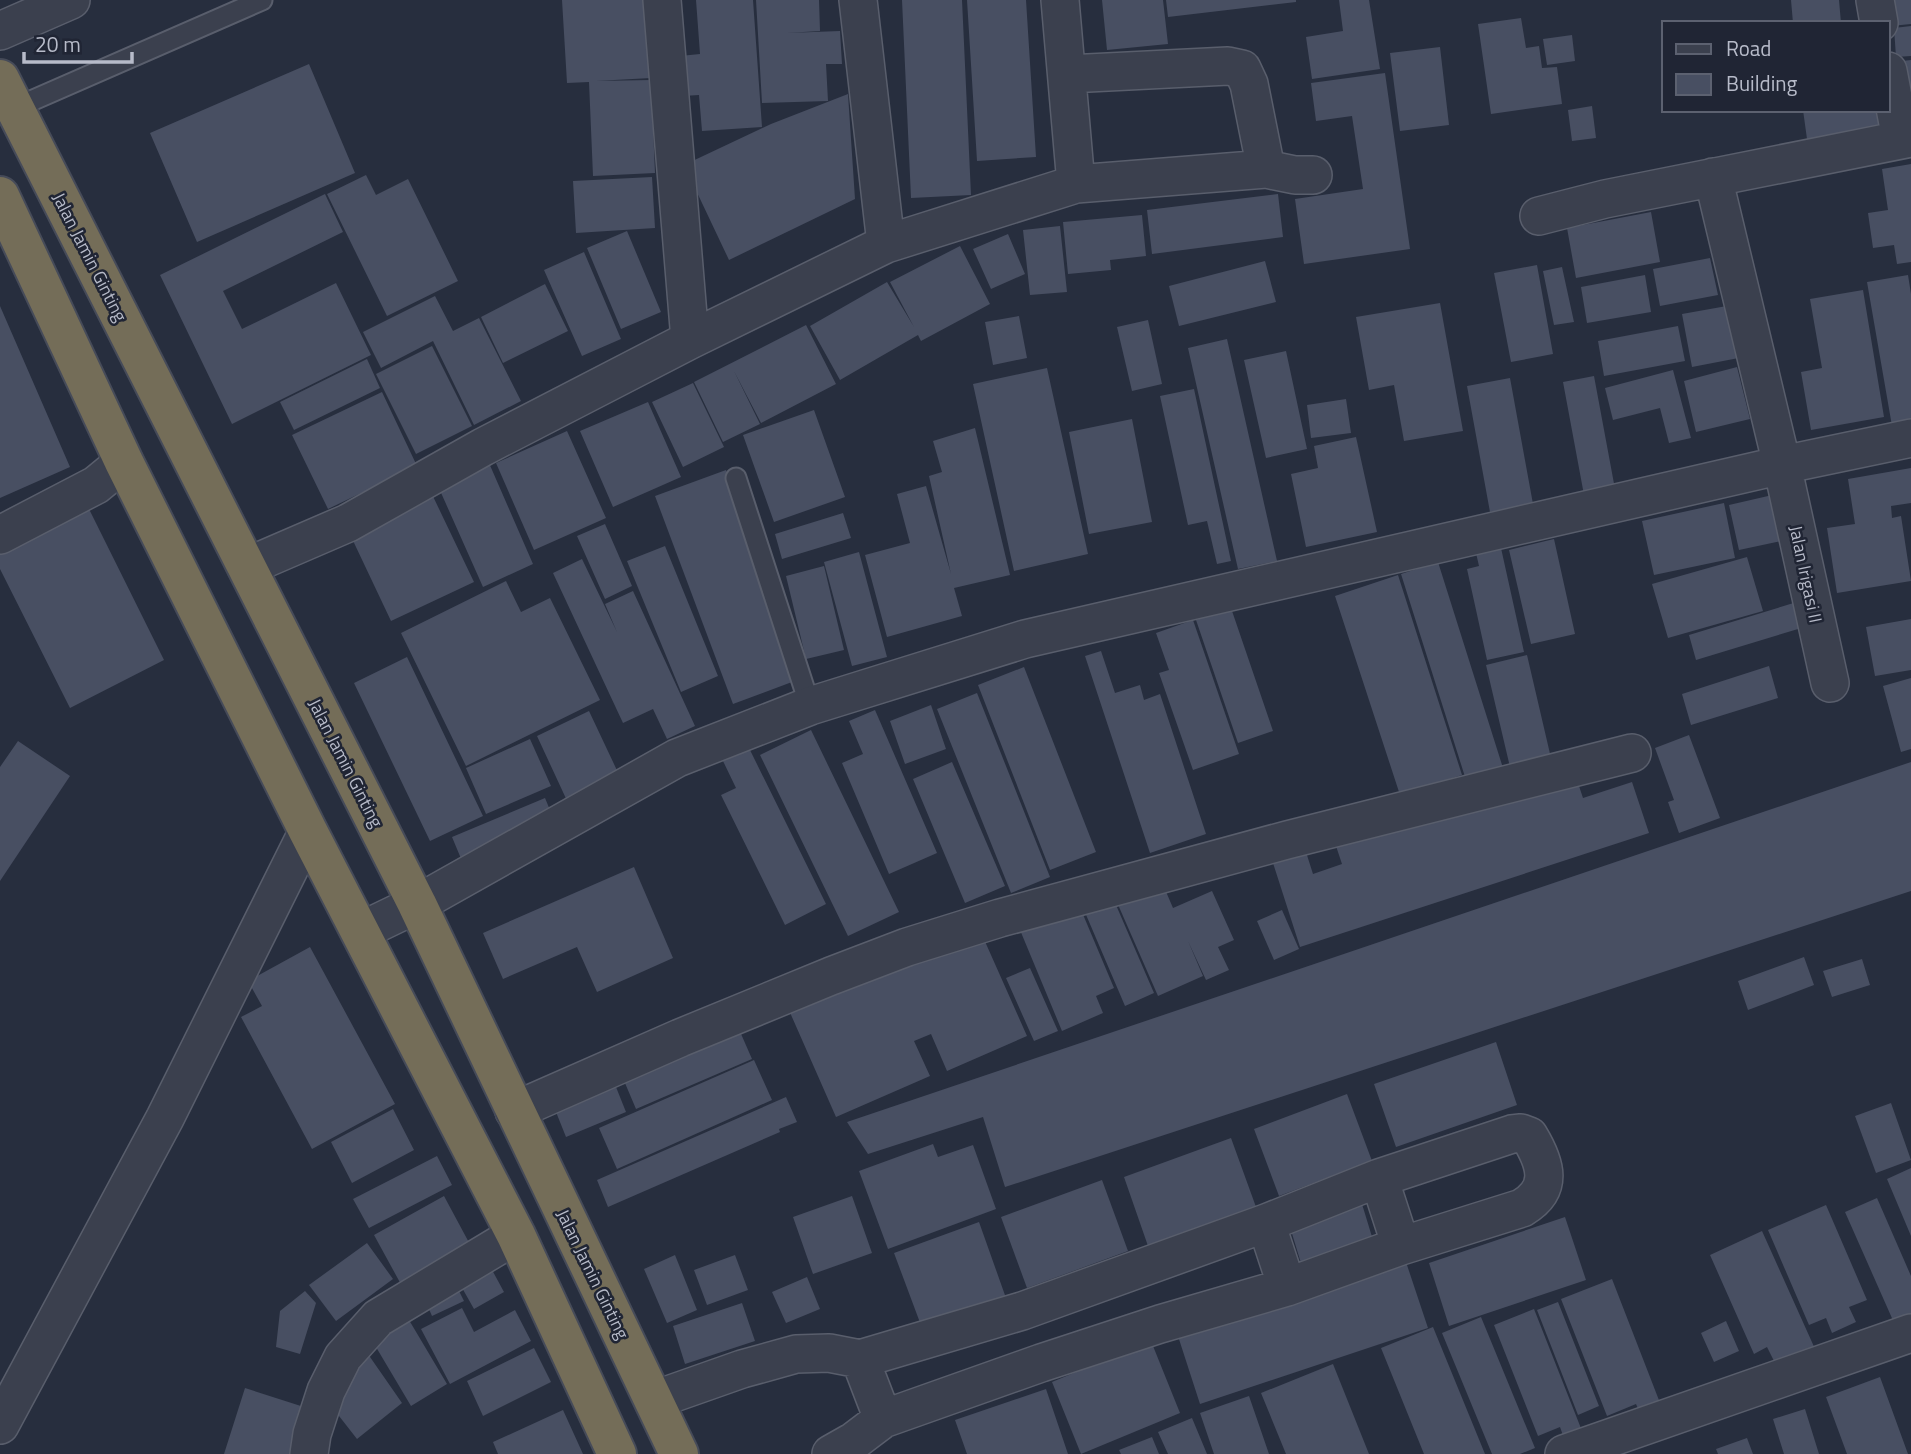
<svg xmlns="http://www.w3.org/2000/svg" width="1911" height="1454" viewBox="0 0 1911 1454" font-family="'Titillium Web',sans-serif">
<rect width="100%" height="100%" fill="#272e3e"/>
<!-- building -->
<path fill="#484f62" d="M562,0H647L651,78L596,81L651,80L655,173L593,176L589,82L567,83Z
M696,0H753L762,127L702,131L699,95L683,96L680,56L700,54Z
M756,0H819L820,31L787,33L840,31L842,64H826L828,101L762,103Z
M902,0H962L971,195L911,198Z
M967,0H1026L1036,157L977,161Z
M1102,0H1163L1168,44L1107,50Z
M1166,0H1296V2L1168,17Z
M1339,0H1369L1380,69L1312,79L1306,37L1343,31Z
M1791,0H1839L1841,23H1793Z
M1889,0H1911V24L1891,26Z
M1521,18L1526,48L1539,46L1542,68L1557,67L1562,104L1491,114L1478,24Z
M1911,26V56L1896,57L1894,28Z
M1572,35L1575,61L1547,65L1543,39Z
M1440,47L1449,125L1400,131L1390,53Z
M1911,60V116L1902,61Z
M309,64L355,173L197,242L150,133Z
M1385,73L1410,249L1304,264L1295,199L1363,189L1352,116L1316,121L1311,83Z
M848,94L855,199L729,260L684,165L771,124Z
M1592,106L1596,138L1572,141L1568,110Z
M1803,110H1888L1891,129L1807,139Z
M1911,164V262L1897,264L1894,245L1873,248L1868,213L1888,210L1882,169Z
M366,175L376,195L408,179L458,281L387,316L327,194Z
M652,177L655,228L576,233L573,181Z
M325,194L343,232L223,291L242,329L336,283L371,355L232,424L160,275Z
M1278,194L1283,237L1152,254L1147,210Z
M1651,212L1660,262L1576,278L1567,228Z
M1142,215L1146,256L1110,260L1111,270L1068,274L1063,222Z
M1060,226L1067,292L1030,295L1023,230Z
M627,231L661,312L621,329L587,248Z
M1008,234L1025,274L991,289L973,249Z
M960,246L990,304L921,341L918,335L840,380L810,326L887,282L914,327L890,282Z
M584,252L621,339L582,356L544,270Z
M1710,258L1718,295L1660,306L1653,269Z
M1265,261L1276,302L1179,326L1169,286Z
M1537,265L1553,354L1511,362L1494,273Z
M1562,267L1574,322L1554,325L1543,271Z
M1645,275L1651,312L1587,323L1581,287Z
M1908,275L1911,294V423L1892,426L1867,282Z
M545,284L568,331L503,363L481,317Z
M1863,290L1884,417L1811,430L1801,372L1822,368L1810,299Z
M435,296L453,331L479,318L521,401L474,425L433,341L381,368L363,332Z
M1440,303L1463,431L1404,441L1394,385L1369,390L1356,317Z
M1738,304L1749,356L1692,367L1682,314Z
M0,306L70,467L0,498Z
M1019,316L1027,358L993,365L985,322Z
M1148,320L1162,384L1132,391L1117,327Z
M806,325L836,384L761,423L734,371L760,424L723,442L694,382Z
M1678,326L1685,361L1604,376L1598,341Z
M1227,339L1277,561L1238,569L1188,348Z
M432,346L472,426L416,454L376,374Z
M1286,351L1307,449L1266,458L1244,360Z
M367,359L380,388L294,430L280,402Z
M1737,367L1750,419L1696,432L1684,381Z
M1047,368L1088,554L1014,571L973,384Z
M1673,370L1691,438L1669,443L1660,408L1613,420L1605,388Z
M1594,376L1615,489L1584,495L1563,382Z
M1510,378L1533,504L1490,512L1467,386Z
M693,383L724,447L683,467L652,402Z
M1194,389L1231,561L1217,564L1207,521L1188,525L1160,396Z
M382,392L417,466L328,509L292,435Z
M1346,399L1351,433L1311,438L1307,405Z
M648,402L681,477L613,507L580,431Z
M814,410L845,497L774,522L743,435Z
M1132,419L1152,522L1089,534L1069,432Z
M975,428L1010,575L954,588L962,616L887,637L865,555L910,543L897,494L926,486L951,574L929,476L942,472L933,441Z
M567,431L606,518L534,550L496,463Z
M1356,437L1377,532L1306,547L1291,474L1318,468L1314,446Z
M489,463L533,564L483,587L438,486Z
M1911,468V503L1891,506L1892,518L1901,516L1911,581L1837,593L1827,528L1855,524L1848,479Z
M726,470L800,679L733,704L655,496Z
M429,488L474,582L391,621L347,528Z
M1785,492L1795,538L1739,550L1729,505Z
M1724,503L1735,558L1654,575L1642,521Z
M89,509L164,660L70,708L0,569V554Z
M843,513L851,538L782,559L775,534Z
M605,524L632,586L605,599L577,536Z
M1554,539L1575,634L1531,644L1509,550Z
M665,546L718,676L681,692L627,561Z
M1501,548L1524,652L1487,660L1467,569L1479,566L1476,553Z
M859,552L887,657L852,666L824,562Z
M1747,557L1763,611L1668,638L1652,584Z
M582,559L617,632L605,604L633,591L695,726L667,739L653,709L623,723L553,573Z
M1438,562L1503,768L1466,780L1401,574Z
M824,566L844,650L806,659L786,576Z
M1398,575L1462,775L1400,795L1335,596Z
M506,581L521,612L550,598L600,700L466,766L401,633Z
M1800,601L1808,626L1696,660L1689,635Z
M1231,608L1273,731L1238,743L1196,620Z
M1911,619V670L1875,676L1866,627Z
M1193,620L1239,754L1193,770L1159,673L1169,670L1156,633Z
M1101,651L1115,693L1140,685L1144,700L1160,694L1206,834L1150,853L1085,656Z
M1527,655L1551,758L1510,767L1486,665Z
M407,657L483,816L430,841L354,683Z
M1769,666L1778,698L1691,725L1682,694Z
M1024,667L1096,852L1050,870L978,685Z
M1911,678V749L1901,752L1883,686Z
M977,693L1050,877L1011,893L937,709Z
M931,705L946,749L905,764L890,721Z
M875,710L937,853L889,874L842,763L863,754L849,721Z
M589,711L622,781L569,805L537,736Z
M811,730L899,912L848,936L760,755Z
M1689,735L1720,818L1679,833L1668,802L1674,800L1655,748Z
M530,739L551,786L486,814L466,768Z
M18,741L70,776L0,881V767Z
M749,748L826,904L785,925L721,795L736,788L723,761Z
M952,762L1005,886L965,903L913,779Z
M1911,762V891L1005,1187L983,1117L868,1154L847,1122Z
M1574,771L1583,798L1632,782L1649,833L1300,947L1273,863L1306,852L1313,874L1342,864L1336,846L1473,800L1476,812L1501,804Z
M545,798L555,822L462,861L452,837Z
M634,867L673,958L597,992L577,947L503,979L483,933Z
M1161,880L1173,908L1212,891L1234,940L1218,947L1229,970L1206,980L1188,941L1203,976L1158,996L1116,900Z
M1113,898L1154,993L1125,1006L1084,910Z
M1079,905L1114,988L1096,996L1103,1013L1062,1031L1020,930Z
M1282,910L1299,949L1274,960L1257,921Z
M983,937L1027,1036L947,1071L931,1034L914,1041L930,1076L836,1117L788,1008Z
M310,947L395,1104L312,1149L241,1017L262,1006L248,981Z
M1804,957L1814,985L1748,1010L1738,981Z
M1862,959L1870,985L1832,997L1823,971Z
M1030,968L1058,1031L1034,1041L1006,978Z
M738,1027L752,1059L636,1109L622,1076Z
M1496,1042L1517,1105L1396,1147L1374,1084Z
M754,1060L772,1100L617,1169L599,1128Z
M612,1077L626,1112L566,1137L552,1102Z
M1347,1094L1372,1161L1279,1196L1254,1129Z
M786,1097L797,1122L779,1129L780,1132L608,1207L597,1180Z
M1891,1103L1911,1160L1876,1173L1855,1116Z
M393,1109L414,1150L352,1183L331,1142Z
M1231,1138L1256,1207L1148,1246L1124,1177Z
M933,1144L938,1157L973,1145L996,1209L888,1249L859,1171Z
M437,1156L452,1185L369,1228L353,1199Z
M1911,1168V1236L1887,1179Z
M1102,1180L1128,1251L1027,1288L1001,1217Z
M444,1196L473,1250L403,1288L374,1235Z
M852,1196L872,1253L813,1274L793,1217Z
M1877,1198L1911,1276V1318L1895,1325L1845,1212Z
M1362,1204L1376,1250L1304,1273L1290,1227Z
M1826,1205L1867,1300L1849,1307L1856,1322L1832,1333L1826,1318L1809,1325L1768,1230Z
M1565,1217L1586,1280L1449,1326L1429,1263Z
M979,1222L1006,1298L922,1328L894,1253Z
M1762,1231L1820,1360L1775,1363L1767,1347L1754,1354L1710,1255Z
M367,1243L393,1279L336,1321L309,1285Z
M675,1255L697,1310L667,1323L644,1269Z
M735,1255L748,1290L707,1305L694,1270Z
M1404,1256L1428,1328L1200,1404L1177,1333Z
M491,1268L504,1292L474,1309L461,1286Z
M807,1277L820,1309L786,1323L772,1292Z
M1612,1279L1662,1408L1641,1416L1636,1404L1607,1416L1561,1299Z
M456,1285L464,1301L432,1316L425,1300Z
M305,1291L316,1303L300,1354L276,1347L280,1311Z
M1558,1302L1599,1406L1578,1415L1537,1310Z
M742,1303L755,1341L685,1364L673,1326Z
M462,1308L474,1332L515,1310L531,1341L450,1384L421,1329Z
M1534,1309L1584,1436L1566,1444L1560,1427L1538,1436L1494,1325Z
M1481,1317L1535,1448L1520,1454H1492L1442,1333Z
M409,1320L447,1384L411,1406L373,1342Z
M1726,1321L1739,1351L1714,1362L1701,1333Z
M1433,1327L1485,1454H1424L1381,1348Z
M1151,1341L1180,1413L1081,1454L1052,1382Z
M361,1344L402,1403L357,1439L332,1407Z
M534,1348L551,1382L483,1416L467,1381Z
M1333,1364L1369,1454H1286L1261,1393Z
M1880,1377L1908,1454H1847L1826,1397Z
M245,1388L304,1407L289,1454H224Z
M1046,1389L1068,1454H967L955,1420Z
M1249,1396L1269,1454H1214L1200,1413Z
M1805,1409L1819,1454H1784L1773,1419Z
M563,1410L583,1454H498L493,1442Z
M1192,1418L1207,1454H1168L1158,1432Z
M1152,1437L1159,1454H1121L1119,1450Z
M1747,1438L1753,1454H1718L1716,1449Z"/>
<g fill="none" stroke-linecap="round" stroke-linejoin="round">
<!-- lane casing -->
<g stroke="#595e6c" stroke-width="23">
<path id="lane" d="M15,108L262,0
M736,478L810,706"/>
</g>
<!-- street casing -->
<g stroke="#595e6c" stroke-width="40">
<path id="street" d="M662,0L690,340
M858,0L886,244L1076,184L1266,169L1249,84L1242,69L1228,66L1068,74
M1060,0L1076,184
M1875,0L1879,23
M0,31L71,0
M1888,71L1901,139
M1266,169L1295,175H1313
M1713,177L1782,465L1830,683
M1539,216L1605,199L1911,138
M0,535L96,485L124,462
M246,567L348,523L483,447L690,340L886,244
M361,931L417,904L677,758L810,706L1025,639L1782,465L1911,438
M514,1111L680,1038L831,976L907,947L1000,918L1287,840L1632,753
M1379,1178L1401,1246
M1266,1223L1287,1287
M860,1359L883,1419
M654,1400L742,1369L796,1354L829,1353L860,1359L1022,1311L1266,1223L1379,1178L1512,1134L1521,1133L1529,1136C1546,1164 1554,1189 1522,1208L1401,1246L1287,1287L1160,1324L1041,1363L883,1419L854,1441L831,1454
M0,1425L165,1118L308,831
M309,1454L312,1434L326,1391L343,1357L378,1318L516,1235
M1564,1454L1911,1333"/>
</g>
<!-- highway casing -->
<g stroke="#464b59" stroke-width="42">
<path id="highway" d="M0,79L417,904L679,1454
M0,196L124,462L308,831L516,1235L617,1454"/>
</g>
<!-- lane -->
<use href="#lane" stroke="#3b404e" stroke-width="19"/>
<!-- street -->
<use href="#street" stroke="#3b404e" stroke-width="37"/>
<!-- highway -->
<use href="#highway" stroke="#746d58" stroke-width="38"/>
</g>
<g text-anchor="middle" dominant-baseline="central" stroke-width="5" stroke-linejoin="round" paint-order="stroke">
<!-- street labels -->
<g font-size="18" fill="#b7bbc9" stroke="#202534">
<text transform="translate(90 257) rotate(63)">Jalan Jamin Ginting</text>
<text transform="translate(1806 574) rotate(78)">Jalan Irigasi II</text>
<text transform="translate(346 763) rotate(63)">Jalan Jamin Ginting</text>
<text transform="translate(593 1274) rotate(64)">Jalan Jamin Ginting</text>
</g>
</g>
<!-- legend -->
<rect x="1662" y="21" width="228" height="91" fill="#202534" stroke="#5c6170" stroke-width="2"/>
<rect x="1676" y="44" width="35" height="10" fill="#3b404e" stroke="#5c6170" stroke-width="2"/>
<text x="1726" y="56" font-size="21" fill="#b7bbc9">Road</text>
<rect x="1676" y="74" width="35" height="21" fill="#484f62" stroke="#5c6170" stroke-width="2"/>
<text x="1726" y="91" font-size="21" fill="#b7bbc9">Building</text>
<!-- scale -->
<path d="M24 52v10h108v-10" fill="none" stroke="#b7bbc9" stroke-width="3.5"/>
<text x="35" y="52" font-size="21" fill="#b7bbc9" stroke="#202534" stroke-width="5" paint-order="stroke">20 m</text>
</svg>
